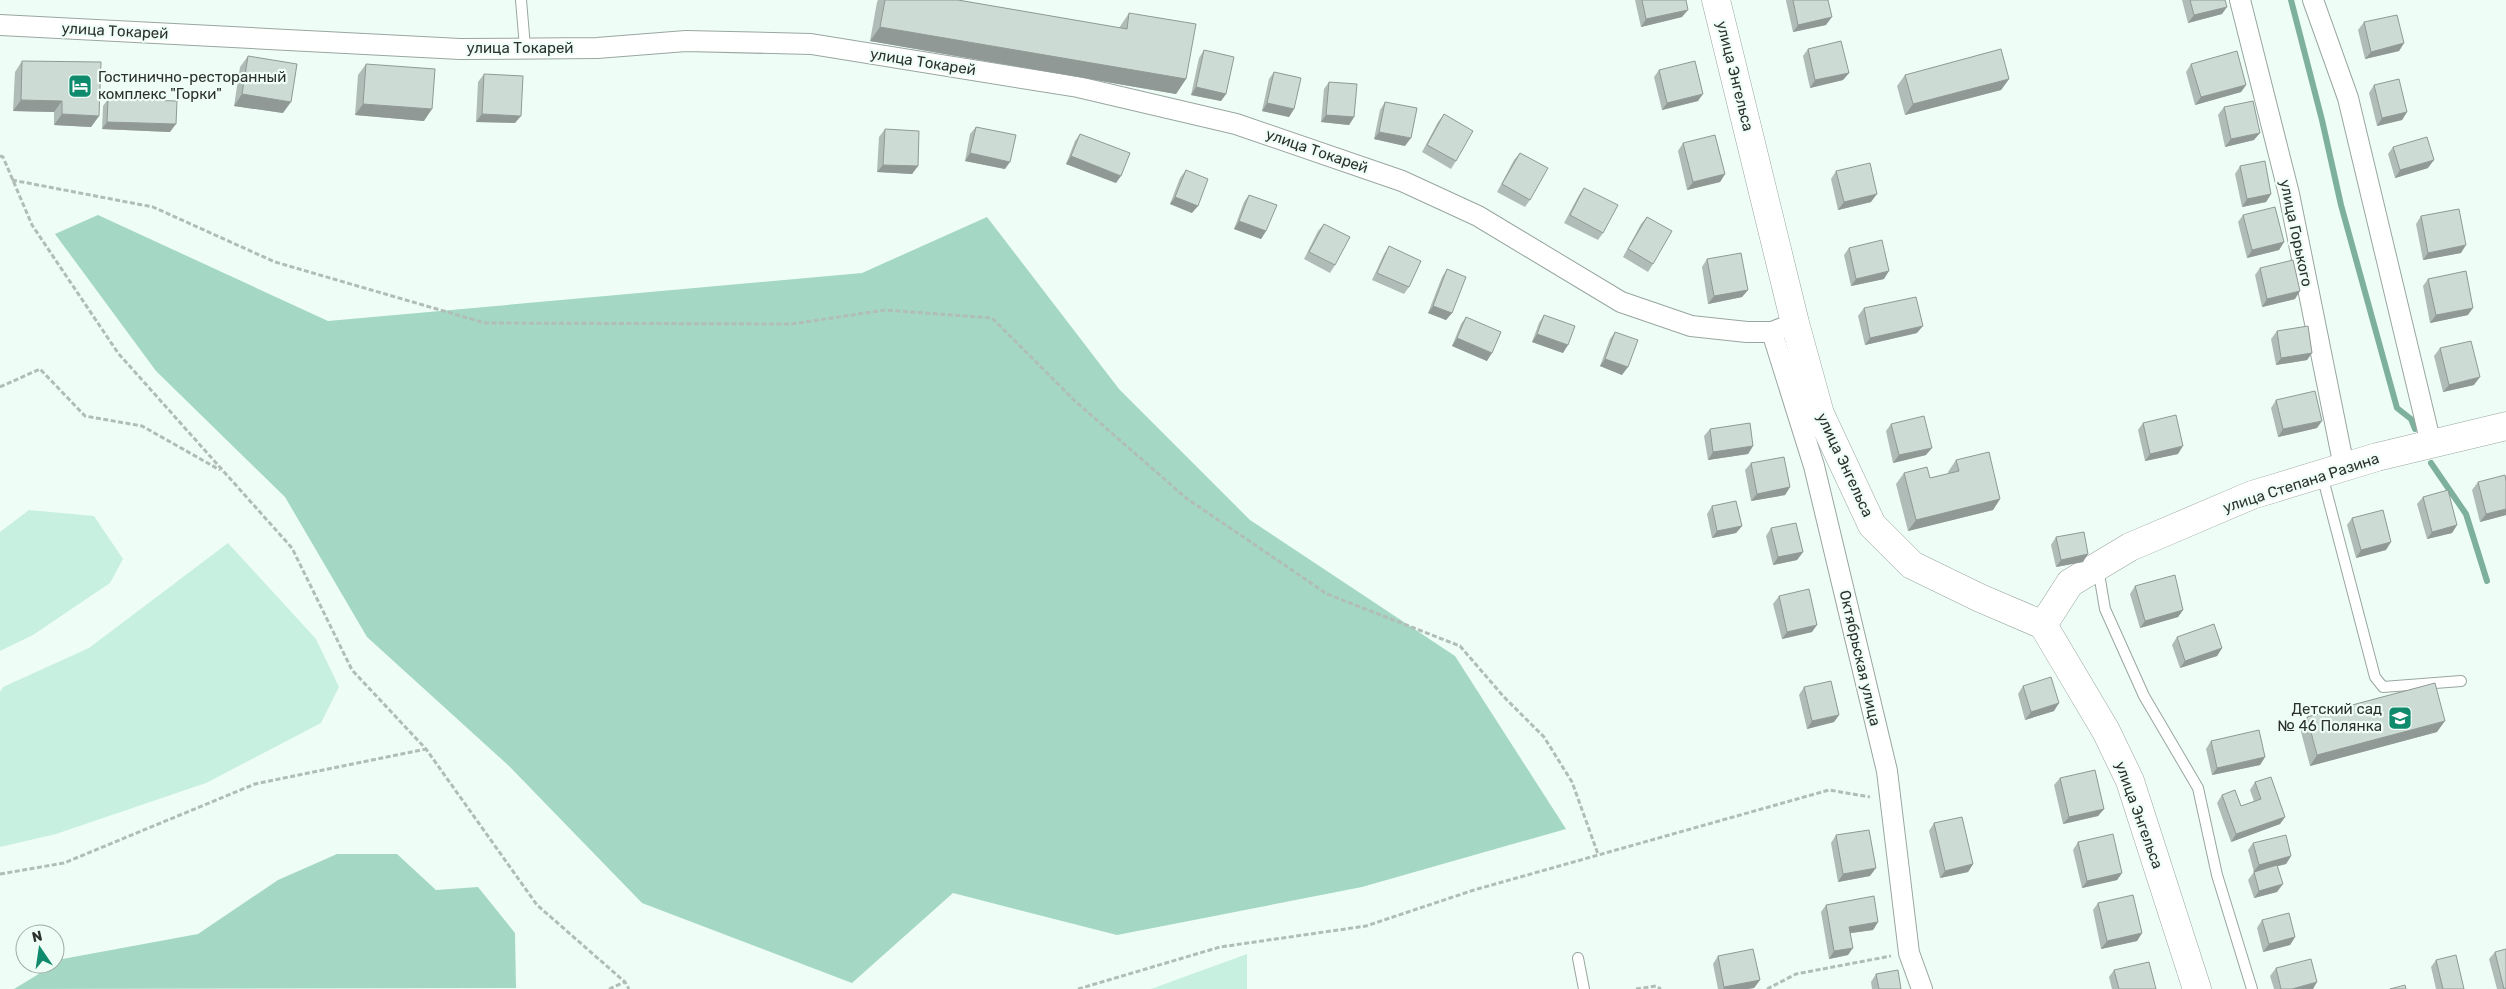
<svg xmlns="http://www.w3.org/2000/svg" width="2506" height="989" viewBox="0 0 2506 989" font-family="Rubik,sans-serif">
<rect width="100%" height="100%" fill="#effdf7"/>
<!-- green -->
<path fill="#c8f0e0" d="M29,510L94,516L123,559L110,583L33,635L0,651V532Z
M228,543L316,639L339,687L321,723L206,783L56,834L0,847V692L3,687L89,648Z
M1247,954V989H1151Z"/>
<!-- forest -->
<path fill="#a4d8c5" d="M98,215L328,321L862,273L987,217L1119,389L1250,520L1455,656L1566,829L1362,887L1117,935L953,893L852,983L642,903L509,766L367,637L285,497L156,371L55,234Z
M337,854H397L436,890L478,887L515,933L516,988L14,989L55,964L57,960L198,934L278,880Z"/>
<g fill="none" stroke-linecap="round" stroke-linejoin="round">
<!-- stream -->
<path stroke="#7eb09e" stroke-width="6" d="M2291,0L2322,120L2341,205L2397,408L2411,419L2415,429
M2431,463L2466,514L2487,581"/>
<!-- lane casing -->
<g stroke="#99a6a0" stroke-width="12">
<path id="lane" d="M521,0L525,47
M2322,475L2375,677L2383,687L2461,681
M2098,568L2105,609L2144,696L2198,788L2217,875L2252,989
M1578,958L1584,989"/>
</g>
<!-- street casing -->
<g stroke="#99a6a0" stroke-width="22">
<path id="street" d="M2240,0L2289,194L2344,467
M2313,0L2348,98L2431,444
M0,25L460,49L597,48L686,41L811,44L1078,87L1236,124L1402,181L1478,216L1621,302L1691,326L1747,332H1772L1795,323
M1772,332L1814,466L1887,771L1909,953L1922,989"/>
</g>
<!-- secondary casing -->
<g stroke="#99a6a0" stroke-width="29">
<path id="secondary" d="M1716,0L1795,323L1820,414L1872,525L1912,565L1980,598L2043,625L2106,731L2130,781L2197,989
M2043,625L2070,583L2130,547L2252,495L2377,457L2506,426"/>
</g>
<!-- path -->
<path stroke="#b1bdb8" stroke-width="3" stroke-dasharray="5 2.5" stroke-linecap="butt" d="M0,156L3,157L32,225L118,353L292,548L352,670L426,749L537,905L625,982L629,989
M12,180L153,207L275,262L485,323L792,324L885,310L992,318L1075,401L1186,498L1327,594L1460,646L1504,697L1544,737L1572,782L1598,854
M0,387L40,369L85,416L142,426L220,470
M0,874L64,863L255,784L426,749
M609,989L625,982
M1078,989L1220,947L1366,926L1474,890L1829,790L1870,797
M1636,989L1656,986L1661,989
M1767,989L1796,974L1891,956"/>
<!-- lane -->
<use href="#lane" stroke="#fff" stroke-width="10"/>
<!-- street -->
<use href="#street" stroke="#fff" stroke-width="20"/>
<!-- secondary -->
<use href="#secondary" stroke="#fff" stroke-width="28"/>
</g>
<!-- wall -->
<path fill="#b0bcb7" d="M878,0H958L1119,28L1129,13L1186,79L1176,94L870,41L877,2Z
M1635,0H1686L1682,17L1641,27Z
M1786,0H1828L1826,25L1793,32L1786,1Z
M2182,0H2225L2222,14L2188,23Z
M2364,22L2404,43L2399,51L2365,59L2358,30Z
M1808,49L1849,73L1843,80L1810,88L1803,56Z
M1204,50L1226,94L1221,101L1191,95L1199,58Z
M248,56L283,113L234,106L240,67Z
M22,61L99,116L91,127L54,125V112L13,111L15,72Z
M366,64L424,121L355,115L358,75Z
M2191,64L2246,85L2241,92L2195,105L2186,72Z
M1659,70L1698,101L1662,110L1654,77Z
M1274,72L1294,109L1289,117L1262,111L1269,79Z
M484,74L515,123L476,122L478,82Z
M1905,75L2009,79L2001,90L1905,115L1897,86Z
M1329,82L1354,117L1349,125L1321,122L1324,89Z
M2374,85L2407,112L2402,120L2377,126L2369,93Z
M108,99L170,132L102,129L103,106Z
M1385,102L1405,146L1374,139L1380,110Z
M2224,107L2254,140L2225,147L2218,115Z
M1444,114L1456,161L1451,169L1422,152L1438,122Z
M976,127L1005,169L965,161L970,134Z
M885,129L918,166L912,174L877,172L879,137Z
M1080,134L1116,183L1066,164L1075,141Z
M1683,143L1725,174L1720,182L1687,190L1678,151Z
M2393,147L2428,168L2395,178L2388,154Z
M1520,153L1530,200L1525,207L1497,192L1514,160Z
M2240,166L2271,194L2266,202L2242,207L2235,174Z
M1186,170L1192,213L1170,204L1180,178Z
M1836,171L1871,202L1838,210L1831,179Z
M1584,188L1603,233L1598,240L1564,223L1579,195Z
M1249,195L1266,231L1261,239L1234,229L1244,202Z
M2243,215L2284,242L2279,250L2247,258L2238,222Z
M2421,216L2461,253L2423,260L2416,224Z
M1647,217L1653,264L1648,272L1623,257L1641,224Z
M1324,224L1335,265L1330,273L1304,259L1318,231Z
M1389,246L1409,287L1404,294L1372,280L1384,254Z
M1849,248L1884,279L1851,286L1844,255Z
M1707,259L1748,290L1742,297L1708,304L1702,267Z
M2260,268L2295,299L2262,307L2255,275Z
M1447,269L1452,313L1446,320L1428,313L1442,277Z
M2428,279L2468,315L2430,323L2423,286Z
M1864,308L1917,333L1865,345L1858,316Z
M1544,315L1563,353L1532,342L1539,323Z
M1466,317L1487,361L1452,346L1461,324Z
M2277,331L2312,353L2307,360L2276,365L2271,339Z
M1615,332L1622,375L1600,366L1610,339Z
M2440,348L2474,385L2443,392L2434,356Z
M2276,400L2317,428L2278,437L2271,408Z
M2143,423L2178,454L2145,461L2138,430Z
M1891,424L1926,455L1893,463L1886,431Z
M1710,429L1753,446L1748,454L1708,460L1704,436Z
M1956,460L2000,499L1993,510L1908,531L1896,484L1904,473L1930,478L1949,474L1948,472Z
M1751,463L1790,487L1785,495L1751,501L1745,470Z
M2478,482L2506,515L2480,522L2472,490Z
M2423,497L2457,525L2452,533L2427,539L2417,504Z
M1712,506L1742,526L1736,533L1712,538L1707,514Z
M2352,518L2386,550L2356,558L2347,525Z
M1771,528L1803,552L1797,560L1773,565L1766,536Z
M2056,537L2083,562L2056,567L2051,545Z
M2135,586L2183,610L2178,617L2140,628L2130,594Z
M1779,596L1812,632L1782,639L1773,604Z
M2177,637L2222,648L2217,656L2180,668L2172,645Z
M2023,686L2054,711L2025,720L2018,694Z
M1804,687L1839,715L1834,722L1807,729L1799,695Z
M2307,717L2437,732L2310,766L2300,728Z
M2211,741L2265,757L2260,765L2212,775L2206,749Z
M2060,778L2104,809L2098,816L2063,824L2054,785Z
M2255,782L2285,817L2280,824L2231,842L2217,803L2222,795L2241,806L2254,801L2250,790Z
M1934,823L1973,864L1968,872L1940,878L1929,831Z
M1836,835L1870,876L1838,882L1831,843Z
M2078,842L2122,873L2117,880L2082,888L2073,850Z
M2253,843L2291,856L2286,864L2278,866L2277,892L2254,898L2248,880L2254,872L2248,850Z
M2098,903L2142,933L2137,941L2101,949L2093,910Z
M1826,905L1878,922L1873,930L1851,933L1848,955L1829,959L1821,912Z
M2262,920L2295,937L2290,945L2263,952L2257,928Z
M2495,952L2506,989H2497L2489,959Z
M1718,956L1760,980L1754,988L1747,989H1718L1713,964Z
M2436,960L2464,989H2436L2431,967Z
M2276,968L2313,989H2274L2270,976Z
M2114,970L2156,989H2112L2109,977Z
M1876,974L1901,989H1872L1871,982Z"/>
<!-- shaded-wall -->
<path fill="#909995" d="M2227,7L2222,14L2188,23L2194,15Z
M1688,10L1682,17L1641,27L1646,19Z
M1832,17L1826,25L1793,32L1798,25Z
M880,27L1186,79L1176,94L870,41Z
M2404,43L2399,51L2365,59L2371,52Z
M1849,73L1843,80L1810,88L1815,80Z
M2009,79L2001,90L1905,115L1913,104Z
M2246,85L2241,92L2195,105L2201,97Z
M1196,87L1226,94L1221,101L1191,95Z
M242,94L291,102L283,113L234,106Z
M1703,94L1698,101L1662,110L1667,103Z
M21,100L62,101L54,112L13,111Z
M1267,103L1294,109L1289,117L1262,111Z
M363,104L432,109L424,121L355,115Z
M2407,112L2402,120L2377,126L2382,118Z
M62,114L99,116L91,127L54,125Z
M482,114L521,116L515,123L476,122Z
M1326,115L1354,117L1349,125L1321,122Z
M107,122L176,124L170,132L102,129Z
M1379,132L1411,138L1405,146L1374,139Z
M2260,133L2254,140L2225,147L2231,139Z
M970,153L1010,162L1005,169L965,161Z
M1071,156L1121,176L1116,183L1066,164Z
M2434,160L2428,168L2395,178L2400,170Z
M883,165L918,166L912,174L877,172Z
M1725,174L1720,182L1687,190L1693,182Z
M1877,194L1871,202L1838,210L1844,202Z
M2271,194L2266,202L2242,207L2247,199Z
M1175,197L1198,206L1192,213L1170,204Z
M1239,221L1266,231L1261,239L1234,229Z
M2284,242L2279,250L2247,258L2252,250Z
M2466,245L2461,253L2423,260L2428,253Z
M1889,271L1884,279L1851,286L1856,279Z
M1748,290L1742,297L1708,304L1714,296Z
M2300,291L2295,299L2262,307L2267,299Z
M1433,306L1452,313L1446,320L1428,313Z
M2473,308L2468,315L2430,323L2436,315Z
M1923,326L1917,333L1865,345L1870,338Z
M1537,334L1568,345L1563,353L1532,342Z
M1457,338L1492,353L1487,361L1452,346Z
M2312,353L2307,360L2276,365L2281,358Z
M1605,359L1628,367L1622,375L1600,366Z
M2480,377L2474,385L2443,392L2449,385Z
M2322,421L2317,428L2278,437L2283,429Z
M1753,446L1748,454L1708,460L1713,452Z
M2183,446L2178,454L2145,461L2150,454Z
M1932,448L1926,455L1893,463L1899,455Z
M1790,487L1785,495L1751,501L1757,494Z
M2000,499L1993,510L1908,531L1916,520Z
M2506,509V515L2480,522L2486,514Z
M2457,525L2452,533L2427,539L2432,532Z
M1742,526L1736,533L1712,538L1717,531Z
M2391,542L2386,550L2356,558L2361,550Z
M1803,552L1797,560L1773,565L1778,557Z
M2088,554L2083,562L2056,567L2061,560Z
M2183,610L2178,617L2140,628L2145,621Z
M1817,625L1812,632L1782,639L1787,632Z
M2222,648L2217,656L2180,668L2185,661Z
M2059,703L2054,711L2025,720L2031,712Z
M1839,715L1834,722L1807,729L1812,721Z
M2445,721L2437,732L2310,766L2317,755Z
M2265,757L2260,765L2212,775L2217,768Z
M2104,809L2098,816L2063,824L2069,817Z
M2285,817L2280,824L2231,842L2236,834Z
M2291,856L2286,864L2253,872L2259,865Z
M1973,864L1968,872L1940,878L1945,871Z
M1876,868L1870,876L1838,882L1843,874Z
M2122,873L2117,880L2082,888L2087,881Z
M2283,884L2277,892L2254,898L2259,891Z
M1878,922L1873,930L1844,934L1849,927Z
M2142,933L2137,941L2101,949L2107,941Z
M2295,937L2290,945L2263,952L2269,944Z
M1853,948L1848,955L1829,959L1834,951Z
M1760,980L1754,988L1747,989H1723L1724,987Z
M2317,982L2313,989H2292Z"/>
<!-- building -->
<path fill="#cddbd5" stroke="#909995" d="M885,0H958L1127,29L1129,13L1196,24L1186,79L880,27Z
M1642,0H1686L1688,10L1646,19Z
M1793,0H1828L1832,17L1798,25Z
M2190,0H2225L2227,7L2194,15Z
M2397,15L2404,43L2371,52L2364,22Z
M1841,41L1849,73L1815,80L1808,49Z
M2001,49L2009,79L1913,104L1905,75Z
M1204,50L1234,57L1226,94L1196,87Z
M2237,51L2246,85L2201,97L2191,64Z
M248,56L297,64L291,102L242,94Z
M22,61L101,62L99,116L62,114V101L21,100Z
M1695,61L1703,94L1667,103L1659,70Z
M366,64L435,69L432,109L363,104Z
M1274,72L1301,78L1294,109L1267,103Z
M484,74L523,76L521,116L482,114Z
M2399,79L2407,112L2382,118L2374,85Z
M1329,82L1357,84L1354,117L1326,115Z
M108,99L177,101L176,124L107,122Z
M2253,101L2260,133L2231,139L2224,107Z
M1385,102L1417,108L1411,138L1379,132Z
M1444,114L1473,131L1456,161L1427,145Z
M976,127L1016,135L1010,162L970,153Z
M885,129L919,131L918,166L883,165Z
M1080,134L1130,153L1121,176L1071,156Z
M1715,135L1725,174L1693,182L1683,143Z
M2427,137L2434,160L2400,170L2393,147Z
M1520,153L1548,168L1530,200L1502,184Z
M2265,161L2271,194L2247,199L2240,166Z
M1870,163L1877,194L1844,202L1836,171Z
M1186,170L1208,179L1198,206L1175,197Z
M1584,188L1618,205L1603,233L1570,215Z
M1249,195L1277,205L1266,231L1239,221Z
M2275,207L2284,242L2252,250L2243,215Z
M2459,209L2466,245L2428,253L2421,216Z
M1647,217L1672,231L1653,264L1628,249Z
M1324,224L1350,237L1335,265L1309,252Z
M1882,240L1889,271L1856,279L1849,248Z
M1389,246L1421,261L1409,287L1377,273Z
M1741,253L1748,290L1714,296L1707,259Z
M2293,260L2300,291L2267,299L2260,268Z
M1447,269L1466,277L1452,313L1433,306Z
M2466,271L2473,308L2436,315L2428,279Z
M1916,297L1923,326L1870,338L1864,308Z
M1544,315L1575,326L1568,345L1537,334Z
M1466,317L1501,332L1492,353L1457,338Z
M2308,326L2312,353L2281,358L2277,331Z
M1615,332L1638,340L1628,367L1605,359Z
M2471,341L2480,377L2449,385L2440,348Z
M2315,391L2322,421L2283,429L2276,400Z
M2176,415L2183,446L2150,454L2143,423Z
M1924,416L1932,448L1899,455L1891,424Z
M1750,423L1753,446L1713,452L1710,429Z
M1989,452L2000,499L1916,520L1904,473L1927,467L1930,478L1959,471L1956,460Z
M1784,457L1790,487L1757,494L1751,463Z
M2505,475L2506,481V509L2486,514L2478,482Z
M2448,490L2457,525L2432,532L2423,497Z
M1736,501L1742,526L1717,531L1712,506Z
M2383,510L2391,542L2361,550L2352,518Z
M1796,523L1803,552L1778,557L1771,528Z
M2084,532L2088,554L2061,560L2056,537Z
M2175,575L2183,610L2145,621L2135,586Z
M1809,589L1817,625L1787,632L1779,596Z
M2214,624L2222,648L2185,661L2177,637Z
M2051,677L2059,703L2031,712L2023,686Z
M1831,681L1839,715L1812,721L1804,687Z
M2435,683L2445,721L2317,755L2307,717Z
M2259,730L2265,757L2217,768L2211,741Z
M2095,770L2104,809L2069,817L2060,778Z
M2271,777L2285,817L2236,834L2222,795L2235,790L2241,806L2261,799L2255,782Z
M1962,817L1973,864L1945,871L1934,823Z
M1869,830L1876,868L1843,874L1836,835Z
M2113,834L2122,873L2087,881L2078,842Z
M2286,835L2291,856L2259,865L2253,843Z
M2277,865L2283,884L2259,891L2254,872Z
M2133,895L2142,933L2107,941L2098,903Z
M1874,896L1878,922L1849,927L1853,948L1834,951L1826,905Z
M2289,913L2295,937L2269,944L2262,920Z
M1753,949L1760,980L1724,987L1718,956Z
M2506,949V988L2504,989L2495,952Z
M2456,955L2464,989H2443L2436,960Z
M2311,959L2317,982L2292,989H2281L2276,968Z
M2149,962L2156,989H2119L2114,970Z
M1898,970L1901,989H1879L1876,974Z
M2405,985L2406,989H2390Z"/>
<!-- icons -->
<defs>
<g id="hotel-square" transform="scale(1.25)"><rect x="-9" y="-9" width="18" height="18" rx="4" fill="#108a6c" stroke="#effdf7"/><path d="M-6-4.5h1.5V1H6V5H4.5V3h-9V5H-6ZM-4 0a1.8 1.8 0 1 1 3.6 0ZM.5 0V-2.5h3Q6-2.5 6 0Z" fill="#fff"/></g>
<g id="school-square" transform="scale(1.25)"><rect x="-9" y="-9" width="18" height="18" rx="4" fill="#108a6c" stroke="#effdf7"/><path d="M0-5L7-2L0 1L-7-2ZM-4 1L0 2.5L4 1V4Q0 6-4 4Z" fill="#fff"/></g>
</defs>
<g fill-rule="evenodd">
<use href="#hotel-square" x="80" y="86"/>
<use href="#school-square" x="2400" y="718"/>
</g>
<g text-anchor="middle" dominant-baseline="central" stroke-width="4.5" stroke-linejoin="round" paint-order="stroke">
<!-- street labels -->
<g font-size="15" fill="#2c312f" stroke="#effdf7">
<text transform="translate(115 31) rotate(3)">улица Токарей</text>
<text x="520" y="48">улица Токарей</text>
<text transform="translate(923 62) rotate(9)">улица Токарей</text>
<text transform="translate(1735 76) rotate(76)">улица Энгельса</text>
<text transform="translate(1317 151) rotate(19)">улица Токарей</text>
<text transform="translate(2296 233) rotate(78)">улица Горького</text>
<text transform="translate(1845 465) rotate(65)">улица Энгельса</text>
<text transform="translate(2301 483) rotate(-18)">улица Степана Разина</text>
<text transform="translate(1860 658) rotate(77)">Октябрьская улица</text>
<text transform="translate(2139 815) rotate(70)">улица Энгельса</text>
</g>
<!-- poi labels -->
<g font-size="15" fill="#2c312f" stroke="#effdf7" text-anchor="start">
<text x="98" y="77">Гостинично-ресторанный<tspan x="98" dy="17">комплекс "Горки"</tspan></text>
<text x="2382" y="709" text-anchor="end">Детский сад<tspan x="2382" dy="17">№ 46 Полянка</tspan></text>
</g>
</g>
<!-- north arrow -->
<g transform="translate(40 949) rotate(347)"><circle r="24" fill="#effdf7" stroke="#a1aba7"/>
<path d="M0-4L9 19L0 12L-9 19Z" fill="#108a6c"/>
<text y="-8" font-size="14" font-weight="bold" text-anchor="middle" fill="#2c312f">N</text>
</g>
</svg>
